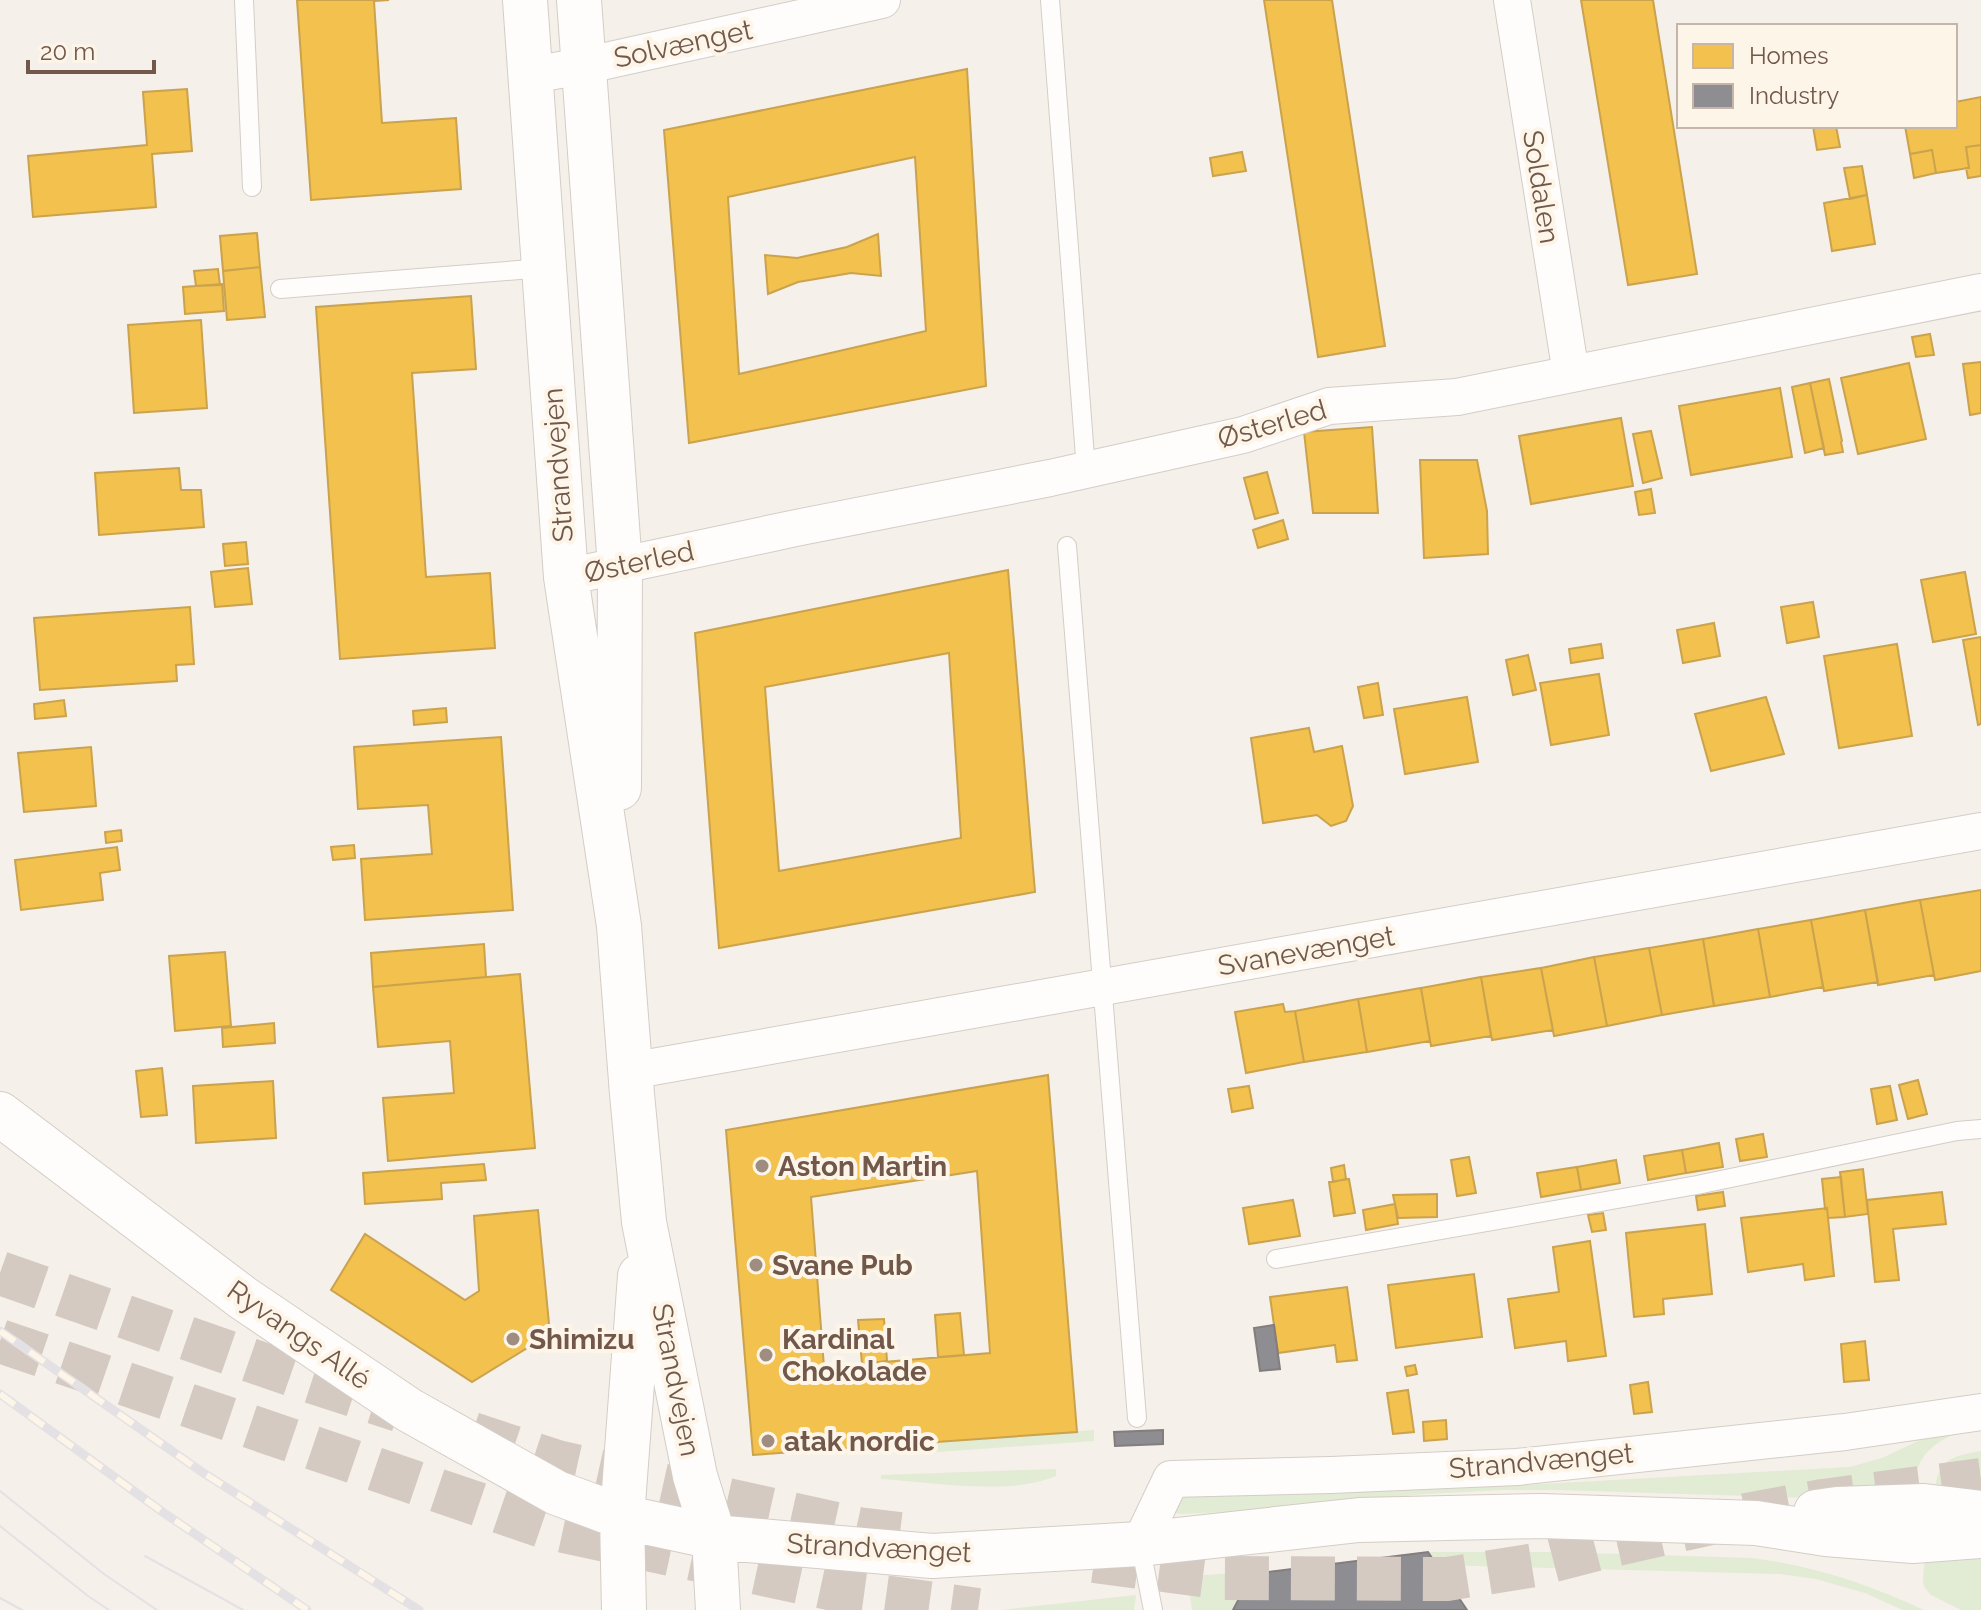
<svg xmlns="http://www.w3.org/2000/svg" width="1981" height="1610" viewBox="0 0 1981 1610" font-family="Raleway,sans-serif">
<rect width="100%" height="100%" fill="#f5f0e9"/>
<!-- green -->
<path fill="#e2ebd4" d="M1094,1430V1441L924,1453V1442Z
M1940,1434H1954C1923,1449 1917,1461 1912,1494L1812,1498L1558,1490H1504L1425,1494L1253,1511L1181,1514L1176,1513C1173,1505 1183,1497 1190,1494L1468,1488L1850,1467L1882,1458L1920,1440Z
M1981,1451V1499L1935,1495C1936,1461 1950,1456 1981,1451Z
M1056,1469V1476C1009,1496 933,1482 881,1479V1475Z
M1428,1552H1553L1751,1558C1812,1565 1868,1584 1924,1610H1903L1865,1593L1816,1579L1780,1574L1436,1565Z
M1981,1552V1610H1961L1931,1595L1925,1588L1923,1583L1925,1553Z
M1250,1572L1252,1574L1233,1610H1192L1189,1589L1191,1576Z
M1136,1595L1134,1610H1001Z"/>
<!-- homes -->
<path fill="#f2c14e" stroke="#cba24d" stroke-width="2" fill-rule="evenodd" d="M297,0H389L374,1L382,123L456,118L461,189L311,200Z
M1264,0H1332L1385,346L1318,357Z
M1581,0H1653L1697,274L1628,285Z
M967,69L986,386L689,443L664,130ZM915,157L926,331L739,374L728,197Z
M187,89L192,151L152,154L156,207L33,217L28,156L147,145L143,92Z
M1981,97V145L1966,147L1969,168L1936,173L1932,150L1910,154L1905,126H1955V102Z
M1813,126H1836L1840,147L1817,150Z
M1981,145V176L1968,178L1966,168H1969L1966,147Z
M1932,150L1936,173L1914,178L1910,154Z
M1242,152L1246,171L1213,176L1210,158Z
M1862,166L1867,195L1850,199L1844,168Z
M1867,195L1875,244L1832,251L1824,203Z
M257,233L260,267L223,271L220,236Z
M878,234L881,276L851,273L798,282L768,294L765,255L797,258L847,247Z
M260,267L265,317L227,320L223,271Z
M218,269L220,285L196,286L194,271Z
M222,284L224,311L185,314L183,287Z
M471,296L476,369L412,373L426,577L490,573L495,648L340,659L316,307Z
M201,320L207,408L134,413L128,325Z
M1930,334L1934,355L1916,357L1912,337Z
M1981,362V413L1970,415L1963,364Z
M1909,363L1926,439L1858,454L1841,378Z
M1829,379L1842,441L1841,442L1843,452L1825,455L1810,383Z
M1810,383L1824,448L1805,453L1792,387Z
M1780,388L1792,457L1691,475L1679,406Z
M1621,418L1633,486L1531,504L1519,436Z
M1372,427L1378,513H1313L1304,432Z
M1651,431L1662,478L1643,483L1633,434Z
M1420,460H1477L1487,511L1488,554L1424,558Z
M179,468L181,490H201L204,527L99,535L95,473Z
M1267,472L1278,513L1255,519L1244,478Z
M1651,489L1655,513L1639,515L1635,492Z
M1283,520L1288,539L1258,548L1253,530Z
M246,542L248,564L225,566L223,544Z
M248,568L252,604L215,607L211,572Z
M1008,570L1035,892L719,948L695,633ZM949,653L961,838L779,871L765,687Z
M1965,572L1976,634L1933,642L1921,580Z
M1813,602L1819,637L1787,643L1781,607Z
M190,607L194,664L176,665L177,681L40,690L34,618Z
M1714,623L1720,656L1683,663L1677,630Z
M1981,637V724L1978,725L1963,640Z
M1601,644L1603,658L1571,663L1569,649Z
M1897,644L1912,736L1839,748L1824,656Z
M1528,655L1536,690L1513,695L1506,660Z
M1599,674L1609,735L1551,745L1540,683Z
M1378,683L1383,715L1364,718L1358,687Z
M1467,697L1478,762L1405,774L1394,709Z
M1766,697L1784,754L1711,771L1695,714Z
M64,700L66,716L35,719L34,704Z
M446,708L447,722L414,725L413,711Z
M1309,728L1314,752L1342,746L1353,806L1346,821L1331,826L1317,815L1263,823L1251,738Z
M501,737L513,910L365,920L361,859L432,854L428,805L358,809L354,747Z
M91,747L96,806L24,812L18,753Z
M121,830L122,841L106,843L105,832Z
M354,845L355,858L333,860L331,847Z
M117,847L120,870L100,873L103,900L21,910L15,860Z
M1981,890V971L1935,980L1920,900Z
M1920,900L1934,975L1878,985L1865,910Z
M1865,910L1878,982L1824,991L1811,920Z
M1811,920L1823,987L1770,997L1758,929Z
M1758,929L1770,997L1714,1006L1703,939Z
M1703,939L1714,1006L1662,1015L1649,948Z
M484,944L486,977L373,987L371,953Z
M1649,948L1662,1015L1607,1026L1594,957Z
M225,952L231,1026L175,1031L169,956Z
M1594,957L1607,1026L1554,1036L1541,968Z
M1541,968L1553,1030L1492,1040L1481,977Z
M520,974L535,1148L388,1161L383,1098L454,1093L450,1041L378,1047L373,987Z
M1481,977L1491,1036L1431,1046L1421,988Z
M1421,988L1430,1041L1367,1052L1358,999Z
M1358,999L1367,1052L1304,1062L1295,1011Z
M1283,1004L1285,1012L1295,1011L1304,1062L1246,1073L1235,1012Z
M274,1023L275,1043L223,1047L222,1028Z
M162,1068L167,1115L141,1117L136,1071Z
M1048,1075L1077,1432L753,1455L726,1130ZM977,1171L990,1353L824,1367L811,1197Z
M1918,1080L1927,1114L1908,1119L1899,1085Z
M273,1081L276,1138L196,1143L193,1086Z
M1249,1086L1253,1108L1232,1112L1228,1089Z
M1890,1086L1897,1120L1877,1124L1871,1089Z
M1763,1134L1767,1157L1740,1161L1736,1139Z
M1719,1143L1723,1167L1686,1173L1682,1150Z
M1682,1150L1686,1173L1648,1180L1644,1156Z
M1469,1157L1476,1193L1457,1196L1451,1160Z
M1616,1160L1620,1183L1581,1190L1577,1167Z
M484,1164L486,1180L441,1183L442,1199L365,1204L363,1173Z
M1344,1165L1346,1179L1333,1182L1331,1168Z
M1577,1167L1581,1190L1541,1197L1537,1173Z
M1863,1169L1868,1214L1845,1217L1840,1172Z
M1841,1177L1845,1217L1828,1218L1827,1208L1825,1209L1822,1179Z
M1349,1179L1355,1213L1334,1216L1329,1182Z
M1723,1192L1725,1206L1698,1210L1696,1196Z
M1942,1192L1946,1224L1893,1229L1899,1280L1875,1282L1867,1200Z
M1437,1194V1217L1398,1218L1393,1195Z
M1293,1200L1300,1236L1249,1244L1243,1208Z
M1395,1204L1398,1224L1366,1230L1363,1210Z
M1827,1208L1834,1276L1805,1280L1803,1264L1748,1272L1741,1218Z
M538,1210L550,1334L472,1382L331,1290L365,1234L465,1300L479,1291L474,1216Z
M1603,1213L1606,1230L1592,1232L1588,1215Z
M1705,1224L1712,1294L1663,1299L1664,1314L1634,1317L1626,1233Z
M1590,1241L1606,1356L1568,1361L1566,1341L1515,1348L1508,1299L1559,1292L1553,1247Z
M1474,1274L1482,1337L1396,1348L1388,1285Z
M1347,1287L1357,1360L1337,1362L1335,1345L1278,1353L1270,1297Z
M960,1313L964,1355L938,1357L935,1315Z
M884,1319L887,1361L862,1364L858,1320Z
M1865,1341L1869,1380L1844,1382L1841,1344Z
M1415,1365L1417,1374L1407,1376L1405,1367Z
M1648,1382L1652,1412L1634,1414L1630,1385Z
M1408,1390L1414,1432L1393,1434L1387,1393Z
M1446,1420L1447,1439L1424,1441L1423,1422Z"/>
<!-- industry -->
<path fill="#8d8d92" stroke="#857d7d" stroke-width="2" d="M1274,1325L1280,1369L1260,1371L1254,1328Z
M1163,1430V1444L1115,1446L1114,1432Z
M1428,1552L1467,1610H1233L1252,1574Z"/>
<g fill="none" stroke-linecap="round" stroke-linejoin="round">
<!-- highway-tunnel -->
<path stroke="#d4cac2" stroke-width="44" stroke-dasharray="44 22" stroke-linecap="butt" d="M0,1273L310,1381L399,1410
M0,1341L545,1527L847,1592L978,1610
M472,1434L557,1462L858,1529L907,1535
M1094,1561L1224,1578L1447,1579L1535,1565L1608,1546L1747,1515L1823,1501L1981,1480"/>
<!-- lane casing -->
<g stroke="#d4cdc7" stroke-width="20">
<path id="lane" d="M244,0L252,187
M1050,0L1086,470
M280,289L544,268
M1067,546L1137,1418
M1276,1259L1697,1185L1957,1131L1981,1129
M1140,1544L1153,1610"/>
</g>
<!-- street casing -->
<g stroke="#d4cdc7" stroke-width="38">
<path id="street" d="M1512,0L1571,374
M531,75L583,66L882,0
M566,577L796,528L1050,478L1243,435L1329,406L1457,397L1981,292
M630,1071L1981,831
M1140,1544L1171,1479L1331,1475L1517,1467L1845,1432L1981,1412"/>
</g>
<!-- secondary casing -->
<g stroke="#d4cdc6" stroke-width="46">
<path id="secondary" d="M525,0L566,577L619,926L632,1094L644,1222L695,1476L714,1537L718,1610
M579,0L620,567L619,788
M0,1114L243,1298L409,1410L557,1493L622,1517L714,1537L932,1556L1140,1544L1359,1520L1541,1516L1756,1523L1826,1534L1913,1541L1981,1536
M1816,1512L1837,1509L1924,1506L1981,1513
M624,1610L622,1517L640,1276"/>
</g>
<!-- lane -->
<use href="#lane" stroke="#fefdfc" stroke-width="18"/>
<!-- street -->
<use href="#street" stroke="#fefdfc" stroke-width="36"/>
<!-- secondary -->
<use href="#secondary" stroke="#fefdfc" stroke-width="44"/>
<!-- tram -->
<path stroke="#e4e1e4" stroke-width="2" d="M0,1491L104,1574L157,1610
M0,1526L88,1596L109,1610
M145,1556L243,1610
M0,1598L22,1610"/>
<!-- rail casing -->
<g stroke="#e4e1e4" stroke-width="9">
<path id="rail" d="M0,1331L202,1472L419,1610
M0,1394L164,1513L307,1610"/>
</g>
<!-- rail -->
<use href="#rail" stroke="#fef5e9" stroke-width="6" stroke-dasharray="18" stroke-linecap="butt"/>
</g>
<!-- markers -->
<g fill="#9f8d82" stroke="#fef5e9" stroke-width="3">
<circle cx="762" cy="1166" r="8"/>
<circle cx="756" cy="1265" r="8"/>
<circle cx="513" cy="1339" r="8"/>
<circle cx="766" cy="1355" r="8"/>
<circle cx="768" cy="1441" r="8"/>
</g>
<g text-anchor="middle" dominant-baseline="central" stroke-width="8" stroke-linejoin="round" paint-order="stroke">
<!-- street labels -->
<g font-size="28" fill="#71584b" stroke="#fef5e9">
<text transform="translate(683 44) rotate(-12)">Solvænget</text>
<text transform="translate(1541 187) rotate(81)">Soldalen</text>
<text transform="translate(1272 424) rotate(-16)">Østerled</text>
<text transform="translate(558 465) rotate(-94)">Strandvejen</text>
<text transform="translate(639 562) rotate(-12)">Østerled</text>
<text transform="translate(1306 951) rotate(-10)">Svanevænget</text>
<text transform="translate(299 1335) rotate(35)">Ryvangs Allé</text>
<text transform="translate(676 1380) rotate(79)">Strandvejen</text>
<text transform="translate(1541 1461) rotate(-5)">Strandvænget</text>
<text transform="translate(879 1548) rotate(3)">Strandvænget</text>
</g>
<!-- poi labels -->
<g font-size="28" font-weight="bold" fill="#71584b" stroke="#fef5e9" text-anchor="start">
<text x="778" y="1166">Aston Martin</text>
<text x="772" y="1265">Svane Pub</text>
<text x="529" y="1339">Shimizu</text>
<text x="782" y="1339">Kardinal<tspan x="782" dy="32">Chokolade</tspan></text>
<text x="784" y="1441">atak nordic</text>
</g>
</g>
<!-- legend -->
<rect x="1677" y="24" width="280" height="104" fill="#fef5e9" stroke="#c6b6aa" stroke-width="2"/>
<rect x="1693" y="44" width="40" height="24" fill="#f2c14e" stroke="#c6b6aa" stroke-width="2"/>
<text x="1749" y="64" font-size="24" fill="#71584b">Homes</text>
<rect x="1693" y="84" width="40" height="24" fill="#8d8d92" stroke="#c6b6aa" stroke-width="2"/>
<text x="1749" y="104" font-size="24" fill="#71584b">Industry</text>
<!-- scale -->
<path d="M28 60v12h126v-12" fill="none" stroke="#71584b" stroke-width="4"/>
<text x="40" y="60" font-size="24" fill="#71584b" stroke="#fef5e9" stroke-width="6" paint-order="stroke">20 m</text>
</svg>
